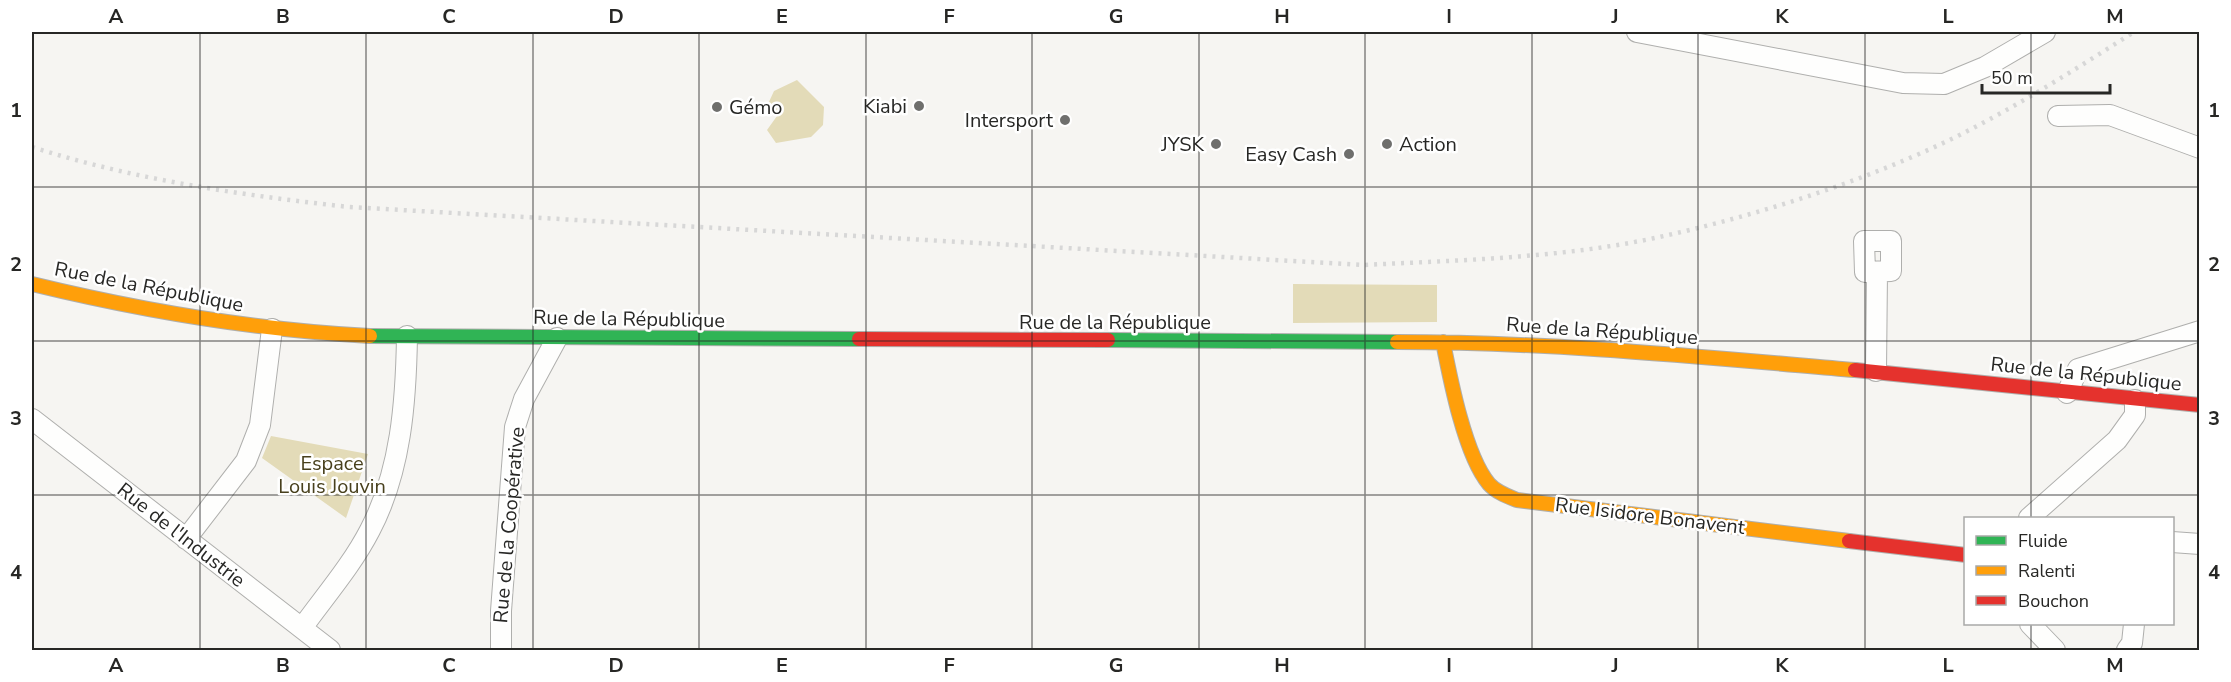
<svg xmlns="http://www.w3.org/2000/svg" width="2231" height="682" viewBox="0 0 2231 682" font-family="'Nunito Sans',sans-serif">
<rect width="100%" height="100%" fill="#f6f5f2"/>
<!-- green -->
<path fill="#e3dbb8" d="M797,80L824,107L823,125L811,137L776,143L767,130L777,116L768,104L774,91Z
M1293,284L1437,285V322L1293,323Z
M271,436L368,454L346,518L262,458Z"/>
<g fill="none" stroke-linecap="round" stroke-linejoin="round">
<!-- street casing -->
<g stroke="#afafad" stroke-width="22">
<path id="street" d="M1637,32L1903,83L1944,84L1985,67L2045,32
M2058,116L2110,115L2200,148
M1864,241H1891V271L1865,272Z
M1876,371L1877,272
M2067,393L2078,369L2200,331
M32,419L330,650
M2029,518L2117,440L2135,415V400
M186,539L246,461L260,425L272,329
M2172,542L2200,544
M2030,624L2055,650
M302,628C325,596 352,565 370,530C401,471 406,402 407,336
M501,650V611L515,427L524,399L557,338
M2127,650L2132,643L2134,624"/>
</g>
<!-- fast casing -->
<g stroke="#afafad" stroke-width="16">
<path id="fast" d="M370,336L859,339
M1108,340L1397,342"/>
</g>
<!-- slow casing -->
<g stroke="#afafad" stroke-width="16">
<path id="slow" d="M32,284C143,311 255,330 370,336
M1397,342C1550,342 1702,357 1855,370
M1443,342C1450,378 1465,456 1489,484C1496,492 1507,496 1517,500L1849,541"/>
</g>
<!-- jam casing -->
<g stroke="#afafad" stroke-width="16">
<path id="jam" d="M859,339L1108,340
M1855,370L2200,405
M1849,541L1966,555"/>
</g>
<!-- street -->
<use href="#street" stroke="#fefefd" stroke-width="20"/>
<!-- fast -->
<use href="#fast" stroke="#30b455" stroke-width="14"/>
<!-- slow -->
<use href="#slow" stroke="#ff9f0a" stroke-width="14"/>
<!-- jam -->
<use href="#jam" stroke="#e5322d" stroke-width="14"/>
<!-- rail -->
<path stroke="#d7d7d7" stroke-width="4.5" stroke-dasharray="3 6" stroke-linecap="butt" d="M32,147C135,180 241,195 349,207L1363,265C1463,260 1566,258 1664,236C1757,215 1852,185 1939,145C2007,113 2071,72 2134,32"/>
</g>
<!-- grid -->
<path fill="none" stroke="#272725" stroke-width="1.5" stroke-opacity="0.55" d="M200,32V650M366,32V650M533,32V650M699,32V650M866,32V650M1032,32V650M1199,32V650M1365,32V650M1532,32V650M1698,32V650M1865,32V650M2031,32V518M32,187H2200M32,341H2200M32,495H2200M2031,624V650"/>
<!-- markers -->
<g fill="#6f6f6d" stroke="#fff" stroke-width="2">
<circle cx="919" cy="106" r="6"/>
<circle cx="717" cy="107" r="6"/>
<circle cx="1065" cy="120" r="6"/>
<circle cx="1216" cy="144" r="6"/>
<circle cx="1387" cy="144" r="6"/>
<circle cx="1349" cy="154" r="6"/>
</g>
<g text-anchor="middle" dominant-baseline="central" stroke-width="5" stroke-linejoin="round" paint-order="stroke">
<!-- poi labels -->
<g font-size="20" fill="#272725" stroke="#fff" text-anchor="end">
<text x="907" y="106">Kiabi</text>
<text x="729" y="107" text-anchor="start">Gémo</text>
<text x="1053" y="120">Intersport</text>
<text x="1204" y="144">JYSK</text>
<text x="1399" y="144" text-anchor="start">Action</text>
<text x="1337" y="154">Easy Cash</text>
</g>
<!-- street labels -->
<g font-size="20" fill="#272725" stroke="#fff">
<text transform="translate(149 287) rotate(11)">Rue de la République</text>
<text transform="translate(629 319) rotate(1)">Rue de la République</text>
<text x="1115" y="322">Rue de la République</text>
<text transform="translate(1602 331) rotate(4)">Rue de la République</text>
<text transform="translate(2086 374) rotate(6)">Rue de la République</text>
<text transform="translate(1650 516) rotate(7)">Rue Isidore Bonavent</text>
<text transform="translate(509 525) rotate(-85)">Rue de la Coopérative</text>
<text transform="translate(181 535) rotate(38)">Rue de l'Industrie</text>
</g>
<!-- park labels -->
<g font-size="20" fill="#48401d" stroke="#fff">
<text x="332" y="463">Espace<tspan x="332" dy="23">Louis Jouvin</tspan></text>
</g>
</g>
<!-- border -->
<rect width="2231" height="682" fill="none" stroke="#ffffff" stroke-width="66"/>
<!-- legend -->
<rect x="1964" y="517" width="210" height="108" fill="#ffffff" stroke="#a9a9a8" stroke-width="1.5"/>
<rect x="1976" y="536" width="30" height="9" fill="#30b455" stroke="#a9a9a8" stroke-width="1.5"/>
<text x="2018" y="547" font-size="18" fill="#272725">Fluide</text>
<rect x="1976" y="566" width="30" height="9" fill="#ff9f0a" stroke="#a9a9a8" stroke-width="1.5"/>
<text x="2018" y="577" font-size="18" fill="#272725">Ralenti</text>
<rect x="1976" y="596" width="30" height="9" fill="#e5322d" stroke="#a9a9a8" stroke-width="1.5"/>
<text x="2018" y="607" font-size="18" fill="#272725">Bouchon</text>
<!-- scale -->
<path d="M1982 84v9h128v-9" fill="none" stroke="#272725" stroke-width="3"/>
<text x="1991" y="84" font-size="18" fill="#272725" stroke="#ffffff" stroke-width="4.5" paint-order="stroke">50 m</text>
<rect x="33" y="33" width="2165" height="616" fill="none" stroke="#272725" stroke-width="2"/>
<g font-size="20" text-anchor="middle" font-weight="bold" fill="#272725">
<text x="116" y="23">A</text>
<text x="283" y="23">B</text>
<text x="449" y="23">C</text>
<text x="616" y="23">D</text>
<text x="782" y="23">E</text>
<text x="949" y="23">F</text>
<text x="1116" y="23">G</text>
<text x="1282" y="23">H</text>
<text x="1449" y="23">I</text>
<text x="1615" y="23">J</text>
<text x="1782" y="23">K</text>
<text x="1948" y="23">L</text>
<text x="2115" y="23">M</text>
<text x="16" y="117">1</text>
<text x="2214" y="117">1</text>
<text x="16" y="271">2</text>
<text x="2214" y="271">2</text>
<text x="16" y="425">3</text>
<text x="2214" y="425">3</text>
<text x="16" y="579">4</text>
<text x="2214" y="579">4</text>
<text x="116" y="672">A</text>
<text x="283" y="672">B</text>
<text x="449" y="672">C</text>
<text x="616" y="672">D</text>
<text x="782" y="672">E</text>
<text x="949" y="672">F</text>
<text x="1116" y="672">G</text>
<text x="1282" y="672">H</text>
<text x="1449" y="672">I</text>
<text x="1615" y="672">J</text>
<text x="1782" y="672">K</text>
<text x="1948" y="672">L</text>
<text x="2115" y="672">M</text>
</g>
</svg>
